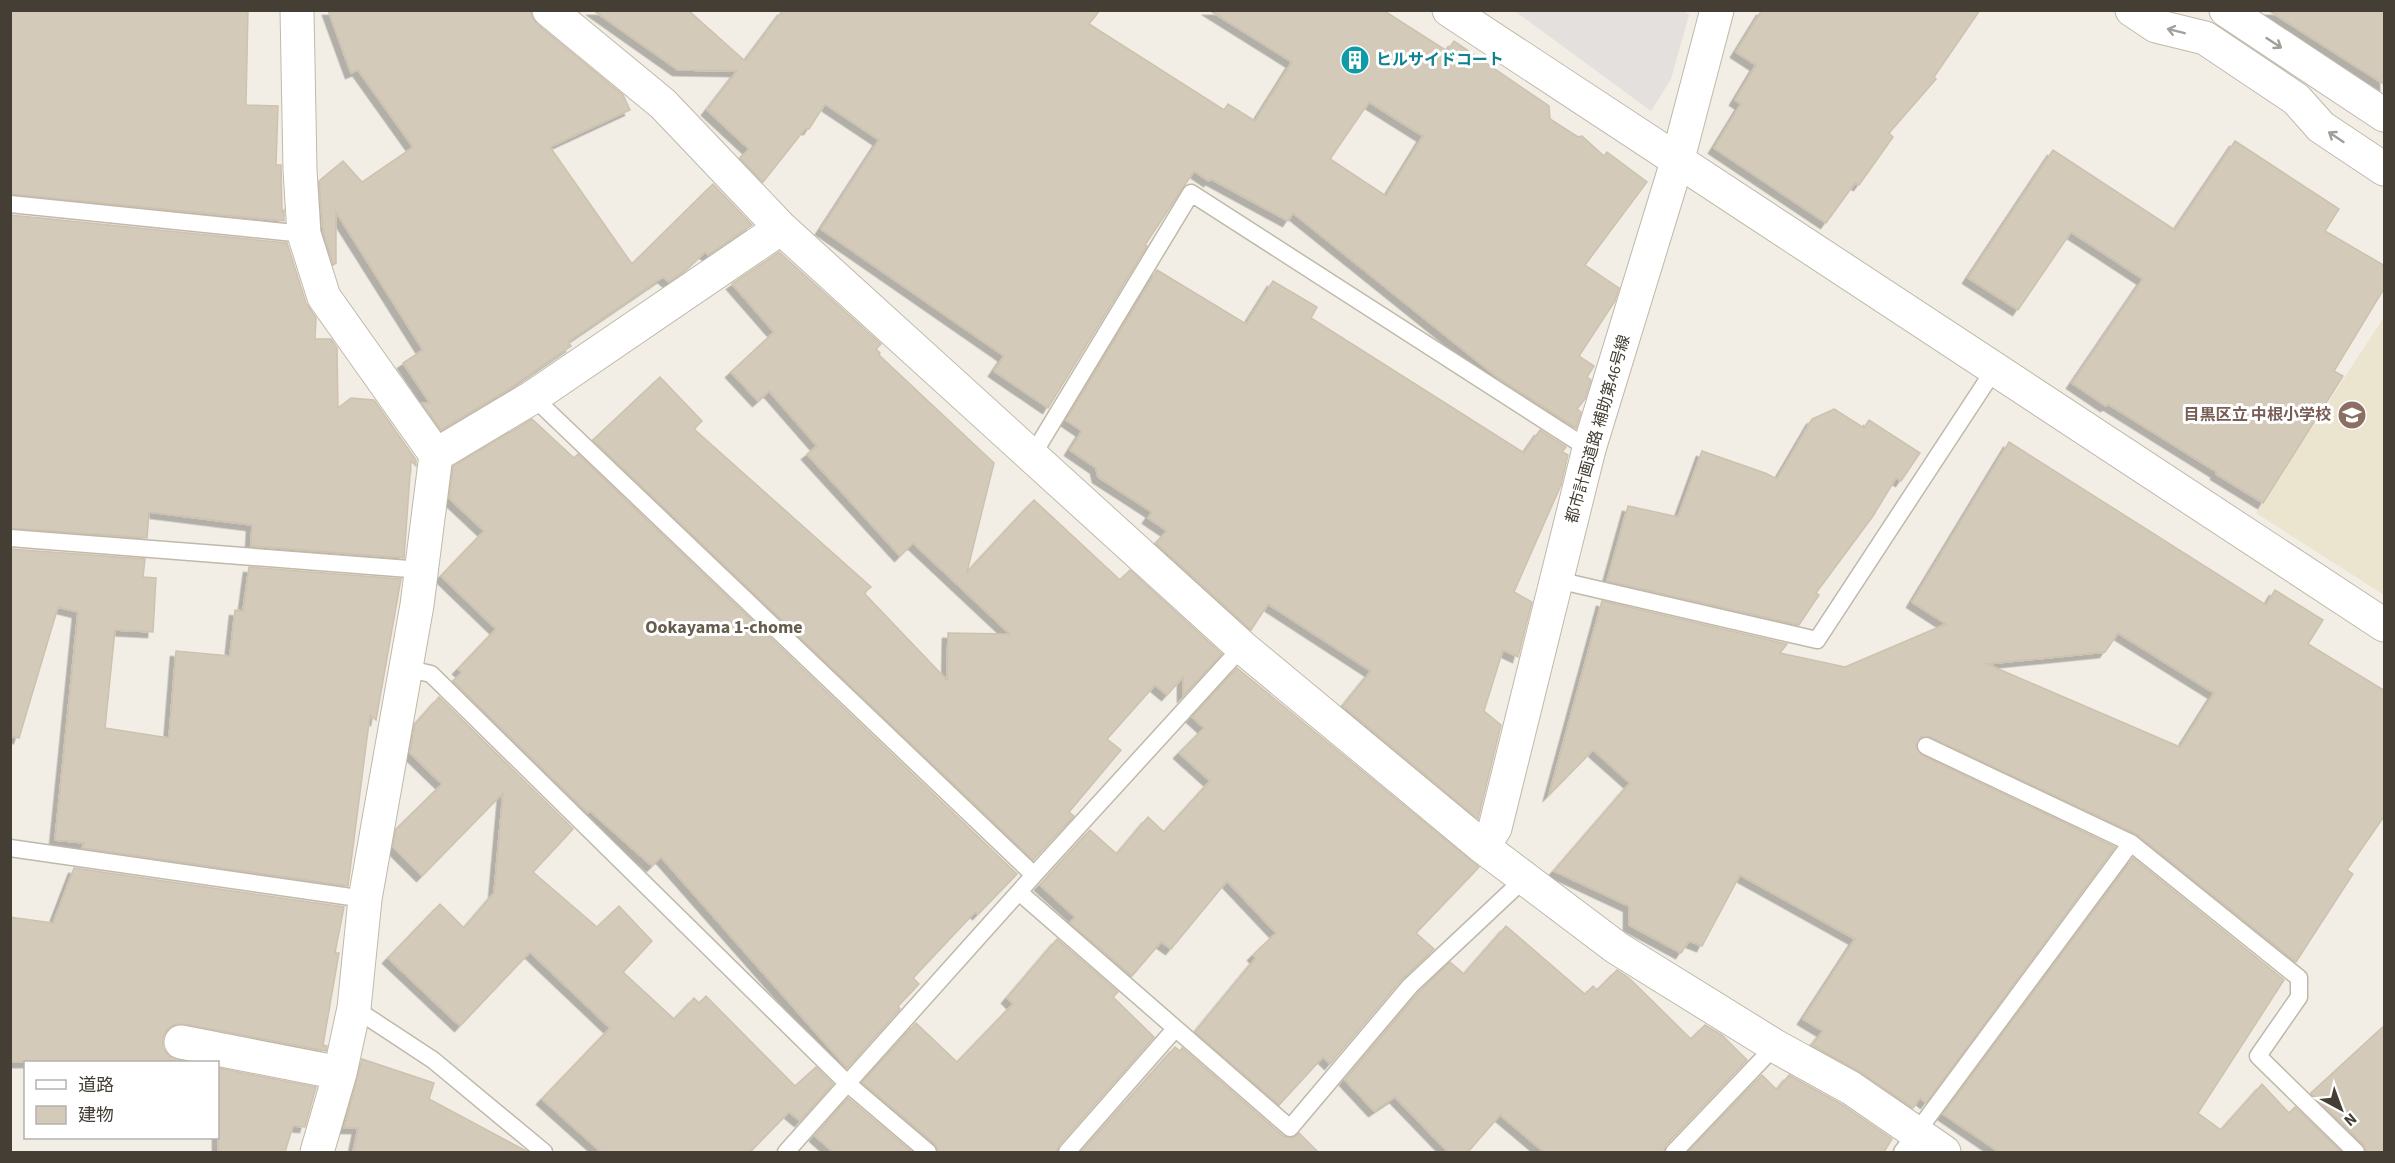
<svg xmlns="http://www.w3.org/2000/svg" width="2395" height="1163" viewBox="0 0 2395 1163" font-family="'Source Sans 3','Noto Sans JP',sans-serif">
<defs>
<filter id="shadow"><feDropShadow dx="-5.5" dy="5.5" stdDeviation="0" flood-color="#0004"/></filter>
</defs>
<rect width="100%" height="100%" fill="#f2eee5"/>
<!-- education -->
<path fill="#ebe4cf" d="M2384,317V595L2256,513Z"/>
<!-- parking -->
<path fill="#e3e0dd" d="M1517,11L1683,10L1689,15L1671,79L1651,111L1516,12Z"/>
<!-- building -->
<path fill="#d3caba" stroke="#cec2ae" stroke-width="1.5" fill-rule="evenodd" filter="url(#shadow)" d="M10,10H248L246,105L278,106L276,165H281L282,212L284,210V221L10,194Z
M328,10H531L532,17L537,24L623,95L630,110L550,147L632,264L713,184L752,225L708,255L705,252L687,269L669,282L663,277L568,342L571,346L506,391L441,430L422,403H430L403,363L423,350L336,212V263L333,265L323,231L319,181L343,161L362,182L413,147L358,70L351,73Z
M593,10H688L745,61L783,10H1100L1089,24L1224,110L1228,104L1255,121L1292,62L1209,10H1383L1447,51L1454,41L1549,106L1550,119L1578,137L1582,136L1604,156L1607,152L1647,182L1585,265L1619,288L1615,301L1579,356L1594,366L1587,377L1591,380L1585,399L1577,409L1581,412L1576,428L1497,377L1293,213L1288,221L1211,179L1209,181L1194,171L1145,245L1147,246L1139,259L1048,408L994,371L1004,356L821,229L879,140L825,104L809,129H805L763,182L740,158L749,149L707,110L737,71L678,70ZM1369,102L1423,136L1386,196L1330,159Z
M1762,10H1980L1934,77L1936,79L1889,133L1893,137L1859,185L1855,183L1826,223L1714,148L1741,104L1735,100L1756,65L1736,52Z
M2268,10H2385V85Z
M2235,141L2339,209L2325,231L2385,266V287L2334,371L2343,376L2263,503L2216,474L2217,472L2108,404L2106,406L2072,383L2143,279L2071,232L2018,310L1968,278L2053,150L2175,230Z
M10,215L287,243L306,303L316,318L315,339H331L337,348L338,408L351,398L374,400L416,460V466L411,461L404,558L251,546L252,525L149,512L147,538L10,528Z
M779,252L881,344L876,349L880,353L879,355L994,463L967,572L1034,500L1120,580L1130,570L1222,654L1183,696V677L1167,695L1155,685L1107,739L1121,750L1069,812L1074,816L1033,860L593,440L660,377L702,421L694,429L871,587L864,593L947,680L948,633L1010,634L913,543L900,556L807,454L817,446L769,391L758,401L731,372L774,332L732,284Z
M1157,270L1246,324L1273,281L1317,307L1311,318L1524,453L1540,430L1566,447L1562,452L1568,455L1561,485L1514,592L1532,602L1518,657L1503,650L1484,711L1501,725L1478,819L1343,706L1371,671L1268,604L1251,630L1156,543L1167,531L1148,518L1152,512L1098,477L1096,468L1070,450L1082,431L1066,420Z
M1834,409L1864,428L1869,420L1920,453L1901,481L1896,478L1873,516L1816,593L1819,595L1799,625L1607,581L1628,506L1678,517L1702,451L1765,473L1777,479L1812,419Z
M532,419L574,458L578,454L1017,874L978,914L975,912L913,978L919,984L898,1006L900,1009L847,1068L661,857L652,866L590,811L588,813L453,681L462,672L458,669L496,629L441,576L484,531L449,498L453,466Z
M2009,442L2266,605L2275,590L2323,620L2308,644L2385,691V815L2347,870L2353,874L2296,962L2136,834L1930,737H1921L1916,746L1922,755L2115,847L1926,1103L1920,1098L1913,1108L1860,1072L1812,1045L1823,1031L1803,1019L1855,939L1740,875L1702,946L1689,941L1681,953L1629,925V906L1554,871L1630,783L1593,750L1549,795L1602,601L1787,644L1780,653L1845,667L1946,624L1912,602ZM2118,633L2214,693L2180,747L1987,664L2105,652Z
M10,549L145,559L143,577L156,578L153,632L115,630L105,728L169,738L176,651L230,656L235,610L243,611L249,567L401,579L376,720L370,715L348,886L82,848L84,843L55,840L78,612L58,607L19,738L10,736Z
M1237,668L1479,867L1416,933L1434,949L1402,979L1330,1064L1323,1057L1279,1105L1195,1032L1256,958L1253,955L1276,933L1227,881L1171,949L1161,942L1132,976L1070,923L1075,917L1040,885L1090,830L1117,854L1148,817L1164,832L1210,781L1179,753L1204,728L1192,717Z
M439,697L573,829L533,872L597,927L619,906L652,941L623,972L674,1019L694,998L699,1003L706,996L795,1086L816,1067L833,1084L800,1121L789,1112L750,1152H601L542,1099L610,1028L530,952L460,1026L388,958L440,904L464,928L494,893L503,793L422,876L393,847L396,829L442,784L410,753L415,724Z
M2133,858L2284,980L2198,1113L2221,1130L2262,1084L2289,1113L2295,1107L2342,1152H1999L1943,1114Z
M74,868L344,907L335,953H339L323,1045L327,1046L326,1051L184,1024L174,1025L167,1029L163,1038V1048L169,1056L188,1062H10V917L53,923Z
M1506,926L1585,994L1593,986L1597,990L1617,970L1629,978L1691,1039L1705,1025L1722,1035L1747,1060L1666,1145L1664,1152H1544L1500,1115L1468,1152H1448L1395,1097L1374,1111L1345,1080L1418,993L1450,962L1464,974Z
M1057,939L1118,992L1113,997L1154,1037L1059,1145L1057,1152H938L935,1144L862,1082L916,1023L957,1062L1013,1004L1007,998Z
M2385,1025V1152H2366L2363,1144L2311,1093Z
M1175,1047L1180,1051L1182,1048L1283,1136L1293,1138L1299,1133L1318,1152H1081Z
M362,1059L434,1083L429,1099L528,1152H353L358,1128H344Z
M218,1068L316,1087L305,1127L293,1126L285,1152H218Z
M1762,1075L1777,1090L1789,1075L1841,1104L1892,1139L1884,1152H1688Z
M848,1098L912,1152H833L815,1136Z"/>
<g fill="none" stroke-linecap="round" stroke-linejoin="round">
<!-- service casing -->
<g stroke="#c0b9aa" stroke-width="19">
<path id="service" d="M10,204L304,234
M533,397L1034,875
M1032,456L1191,193L1589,449
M10,538L422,570
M1557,580L1817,640L1994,370
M405,668L431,674L848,1084L928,1152
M1926,746L2131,843L2299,978V997L2258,1056L2356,1152
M10,848L365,899
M1019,892L1290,1128L1410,986L1524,879
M354,1008L433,1060L544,1152
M786,1152L1034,875L1242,647
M1067,1152L1175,1029
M1674,1152L1775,1046
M1902,1152L2131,843"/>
</g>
<!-- minor casing -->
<g stroke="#c0b9aa" stroke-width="35">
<path id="minor" d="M297,10L300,170L304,234L324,297L436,455L417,605L365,899L354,1008L340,1073L317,1152
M549,10L663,104L781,228L1242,647L1483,847L1617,948L1775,1046L1851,1088L1944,1152
M1449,10L2384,625
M2132,10L2156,26L2205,38L2296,99L2321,127L2384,169
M2226,10L2384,115
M436,455L533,397L781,228
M1483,847L1495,828L1589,449
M181,1042L340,1073"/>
</g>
<!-- tertiary casing -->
<g stroke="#c0b9aa" stroke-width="35">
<path id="tertiary" d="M1589,449L1677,162L1717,10"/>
</g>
<!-- service -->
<use href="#service" stroke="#fff" stroke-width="16"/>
<!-- minor -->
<use href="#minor" stroke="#fff" stroke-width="33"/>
<!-- tertiary -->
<use href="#tertiary" stroke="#fff" stroke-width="33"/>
</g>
<!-- one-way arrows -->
<defs><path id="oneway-shaft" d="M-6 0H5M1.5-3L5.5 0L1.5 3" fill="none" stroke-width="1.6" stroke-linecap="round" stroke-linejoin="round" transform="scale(1.5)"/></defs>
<g stroke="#a29e9a">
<use href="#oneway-shaft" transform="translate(2176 31) rotate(-166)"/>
<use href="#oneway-shaft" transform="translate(2274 43) rotate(33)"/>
<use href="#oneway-shaft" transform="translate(2336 137) rotate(-146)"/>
</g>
<!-- icons -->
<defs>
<g id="building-disc" transform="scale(1.5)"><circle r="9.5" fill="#0f9aa8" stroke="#fff"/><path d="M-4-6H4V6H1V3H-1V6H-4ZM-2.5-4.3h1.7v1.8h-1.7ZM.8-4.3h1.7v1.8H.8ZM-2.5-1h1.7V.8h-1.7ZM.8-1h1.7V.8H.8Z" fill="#fff"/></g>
<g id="school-disc" transform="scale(1.5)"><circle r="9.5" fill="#8d6e63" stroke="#fff"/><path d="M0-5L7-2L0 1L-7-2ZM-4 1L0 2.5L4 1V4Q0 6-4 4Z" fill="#fff"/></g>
</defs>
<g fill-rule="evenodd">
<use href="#building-disc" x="1355" y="60"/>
<use href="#school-disc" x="2352" y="415"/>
</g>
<g text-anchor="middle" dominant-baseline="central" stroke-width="6" stroke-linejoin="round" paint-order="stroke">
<!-- culture labels -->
<g font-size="16" font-weight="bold" fill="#0d838f" stroke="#fff" text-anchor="start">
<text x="1376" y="60">ヒルサイドコート</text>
</g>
<!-- education labels -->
<g font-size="16" font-weight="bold" fill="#785e54" stroke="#fff" text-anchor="end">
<text x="2331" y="415">目黒区立 中根小学校</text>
</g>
<!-- street labels -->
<g font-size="16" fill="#443e34" stroke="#fff">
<text transform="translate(1598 429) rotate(-74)">都市計画道路 補助第46号線</text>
</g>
<!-- neighbourhood labels -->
<g font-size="18" font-weight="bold" fill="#665c4c" stroke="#fff">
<text x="724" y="627">Ookayama 1-chome</text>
</g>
</g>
<!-- border -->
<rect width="2395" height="1163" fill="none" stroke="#443e34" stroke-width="24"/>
<!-- legend -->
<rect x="24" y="1061" width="195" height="78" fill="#ffffff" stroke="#b4b2ae" stroke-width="1.5"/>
<rect x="36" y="1080" width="30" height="9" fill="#ffffff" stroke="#b4b2ae" stroke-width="1.5"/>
<text x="78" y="1091" font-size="18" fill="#443e34">道路</text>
<rect x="36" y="1106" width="30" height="18" fill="#d3caba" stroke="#b4b2ae" stroke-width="1.5"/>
<text x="78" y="1121" font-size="18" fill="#443e34">建物</text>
<!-- north arrow -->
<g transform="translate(2341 1109) rotate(139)" stroke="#ffffff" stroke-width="4.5" paint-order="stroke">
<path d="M0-4.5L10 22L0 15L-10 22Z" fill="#443e34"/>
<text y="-9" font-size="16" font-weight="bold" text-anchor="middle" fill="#443e34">N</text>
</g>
</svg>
